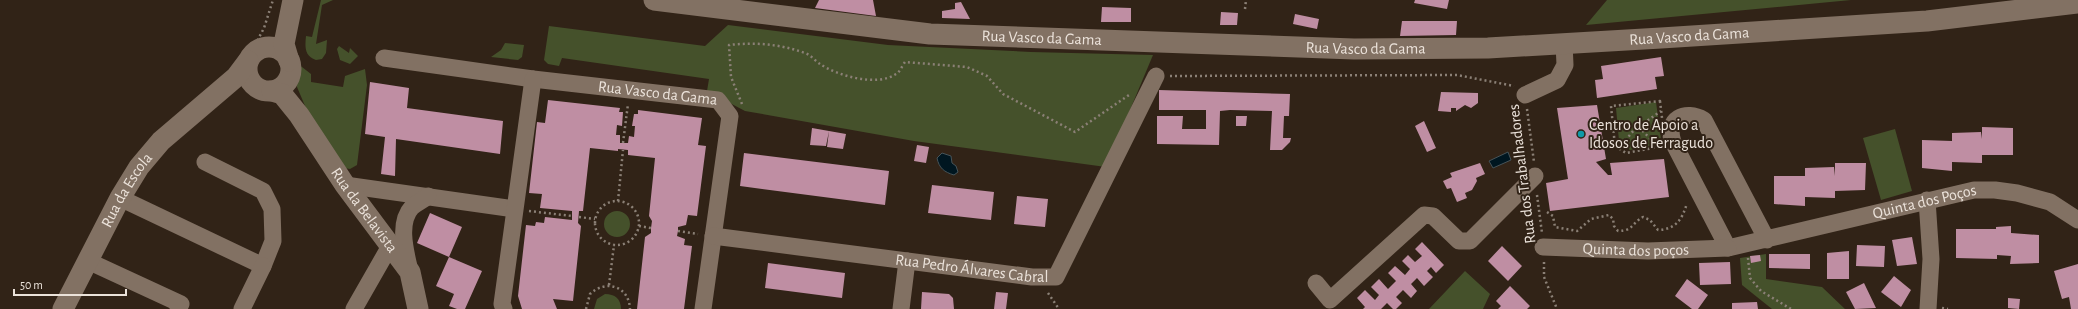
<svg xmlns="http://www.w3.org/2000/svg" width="2078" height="309" viewBox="0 0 2078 309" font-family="'Alegreya Sans',sans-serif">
<rect width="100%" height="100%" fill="#312317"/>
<!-- green -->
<path fill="#45512b" d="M321,0H333L322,5L316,44L327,40L326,53L322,59L316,60C304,56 305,46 306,36L312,37Z
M1607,0H1851L1586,25Z
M728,25L888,45L1031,52L1153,55L1106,167L914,141L745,111L707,91L709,79L562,58L559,66L548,64L544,60L549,26L705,46Z
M505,43L524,45L522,57L518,60L491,57L501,50Z
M339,46L349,53L350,48L358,56L350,64L340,60L337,49Z
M293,60L311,74V82L343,87L345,76L365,69L367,85L357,165L350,169L339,167L311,120L297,87Z
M1656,102L1661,139L1656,145L1630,150L1619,141L1616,108Z
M1895,129L1912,191L1881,200L1863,138Z
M604 224a13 13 0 1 1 26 0a13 13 0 1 1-26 0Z
M1766,254V279L1822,287L1845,309H1772L1742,285L1740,258Z
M1465,271L1490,294L1483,309H1429Z
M605,294C615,294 621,299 621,309H594L597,299Z"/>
<!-- water -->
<path fill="#001620" stroke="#465358" d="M1508,152L1511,160L1493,168L1489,161Z
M942,153L951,156L952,163L956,166L958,172L954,175C944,172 939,168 937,158Z"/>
<!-- building -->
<path fill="#bf8ea3" d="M819,0H873L876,16L815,8Z
M1415,0H1449L1447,9L1414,3Z
M961,2L970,19L942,18V11L955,9V3Z
M1102,7L1131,8V22H1101Z
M1221,12L1238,13L1237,25H1220Z
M1295,14L1319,19L1317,29L1293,24Z
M1402,21H1457L1456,35L1400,36Z
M1661,57L1664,76L1655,77L1657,89L1597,98L1595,80L1603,79L1601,66Z
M370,82L409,88L407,108L503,121L500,154L396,139L395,176L381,174L385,137L365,134Z
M1159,90L1290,94L1289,116H1284L1283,138H1291L1290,142L1282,150H1270L1272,111L1230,110L1220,111L1219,145L1157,144V116H1183L1182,129H1206V110H1159Z
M1441,92L1478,93V103L1471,108L1465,105L1456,111V108H1451V112L1438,111Z
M548,100L620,108L619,112H623L622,126L617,125L616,135H620V143H628L629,136L634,137L635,126H632L634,114H638V110L702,118L698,145L706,146L697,216L688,215L686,225L678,227V231L677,236L685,239L684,245L692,246L684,309H637L645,237L651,233V228L652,221L649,216L655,158L628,155V150L618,149V151L590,148L583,211H579L578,223L581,226L573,301L553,299L557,309H522L518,296L526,225L535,226L536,222L544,223L545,217L572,220V211L540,208L542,194L529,193L537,122L545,123Z
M1597,105L1606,159L1596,162L1608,175H1612L1610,163L1664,159L1669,197L1550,211L1546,183L1568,179L1557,108Z
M1236,116H1247L1246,126H1236Z
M1424,121L1436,148L1427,152L1415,126Z
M1982,127L2013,128V155H1982V163L1952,162V171L1922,168V140L1952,141V133L1981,132L1982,139Z
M812,128L829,131L826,146L810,145Z
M829,131L846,134L843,149L827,147Z
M917,145L929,147L926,163L914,161Z
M744,153L889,171L885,205L740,186Z
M1480,163L1485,174L1476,178L1477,181L1472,190L1465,193L1467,198L1457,202L1451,188L1447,189L1443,181L1452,177L1450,173Z
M1835,163H1866L1865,190L1835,191V198L1805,197V206L1774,204V176H1805V168L1834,167L1835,176Z
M932,185L994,192L991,220L928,213Z
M1017,196L1048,199L1045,227L1014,224Z
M430,213L462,227L449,257L482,271L465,309H457L449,306L454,294L436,286L449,257L417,243Z
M2011,226V233L2039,235V263L2010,264L2011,256L1997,255V259L1956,258V229H1996V227Z
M1912,237L1917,264L1897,266L1892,240Z
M1422,242L1444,265L1436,273L1431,267L1427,271L1433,277L1424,286L1417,278L1411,284L1417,291L1411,298L1403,290L1396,297L1402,303L1396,309H1393L1387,303L1381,309H1363L1365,307L1357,298L1365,290L1375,300L1379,295L1371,287L1379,279L1388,289L1396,281L1388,273L1395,266L1405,275L1410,269L1402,261L1408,255L1415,262L1422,256L1415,249Z
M1857,245L1885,246L1884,267L1856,266Z
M1502,246L1522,266L1508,281L1488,261Z
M1849,251V279H1827V253Z
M1769,254H1810V269L1769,268Z
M1760,255L1761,261L1751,263L1750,256Z
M1730,262L1731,284L1700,285L1699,263Z
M768,263L845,273L842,298L765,288Z
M2078,264V309H2071L2069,297L2062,299L2054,271Z
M1894,276L1911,290L1901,307L1881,292Z
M1687,279L1708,295L1698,309H1692L1675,296Z
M1864,283L1876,308L1855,309L1846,292Z
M1510,286L1530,306L1527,309H1498L1501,306L1496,301Z
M922,292L949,294L953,298L954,309H921Z
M996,292L1008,293L1006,309H994Z
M2008,298L2020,299L2019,309L2008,308Z
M1757,302L1758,309H1732V303Z"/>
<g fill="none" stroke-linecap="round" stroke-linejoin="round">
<!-- path -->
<path stroke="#8b8076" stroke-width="2.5" stroke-dasharray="2 3" stroke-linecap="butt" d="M1245,9L1246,0
M255,45L264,28L273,0
M1170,76L1457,75L1514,86
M1660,101L1664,135V146L1626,153L1615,146L1611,106Z
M742,104L731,77L729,45C755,42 780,44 805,53C811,55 815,61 820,64C838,76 877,87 896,74C900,72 902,66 905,62L967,67L987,76L1003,94L1075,132L1129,95
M1527,109L1534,162
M1639,127L1658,147
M623,143L628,104
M1619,148L1634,130L1661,111
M1537,195L1542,233
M595 223a22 22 0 1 1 44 0a22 22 0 1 1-44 0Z
M618,201L623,150
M529,211L572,216
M1547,212L1553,216L1555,227L1577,231L1591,219L1609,215L1613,219L1614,226L1618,231C1633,231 1632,223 1643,217L1650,220L1658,230C1676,229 1682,220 1687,203
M579,217L595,219
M639,226L651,228
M678,231L698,234
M1748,258L1750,278L1761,291L1791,309
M1544,262V277L1557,309
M609,285L614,245
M1048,293L1059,309
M1942,308L1948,309
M586,309L590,294C606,279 629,286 630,309"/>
<!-- minor -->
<g stroke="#827163" stroke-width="17">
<path id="s1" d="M384,58L533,79L718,100L730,116L703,309"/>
<path d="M1525,95L1557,80L1565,65L1564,43"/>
<path d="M345,185L514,209"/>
<path d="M120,198L263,266L273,241L272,209L263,191L205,162"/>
<path d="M1927,200L1931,259L1928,309"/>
<path id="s2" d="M713,236L1032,277H1056L1156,76"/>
<path id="s3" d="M1767,240L1704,120C1685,109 1665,119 1673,142L1728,248L1974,190H1995L2017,193L2050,202L2078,220"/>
<path id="s4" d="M1543,247L1648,251L1728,248"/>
<path d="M88,261L181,304L178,309"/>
<path d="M410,271C406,253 397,223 412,207C417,203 423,200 428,196"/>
<path d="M1316,283L1330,300L1424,215L1433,216L1459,241H1470L1535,176"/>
<path d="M242,309L263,266"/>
<path d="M354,309L390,246"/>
<path d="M504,309L502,304L533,79"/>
<path d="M901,309L907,261"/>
</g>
<!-- tertiary -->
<g stroke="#827163" stroke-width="21">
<path id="s5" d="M654,0L930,34L1354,49L1488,48L1661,38L1927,21L2078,3"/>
<circle cx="269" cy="69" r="22"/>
<path d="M289,61L284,44L293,0"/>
<path id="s6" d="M272,91L282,94L299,115L345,185L410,272L418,309"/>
<path id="s7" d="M63,309L120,198L139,167L161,141L236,77L248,61"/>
</g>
</g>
<!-- markers -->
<circle fill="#0f9aa8" stroke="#312317" stroke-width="1.5" cx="1581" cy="134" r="4"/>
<g text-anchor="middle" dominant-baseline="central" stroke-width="4" stroke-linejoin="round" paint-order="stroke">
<!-- street labels -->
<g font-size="16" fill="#ebe2da" stroke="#312317">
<text stroke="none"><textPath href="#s5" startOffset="1038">Rua Vasco da Gama</textPath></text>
<text stroke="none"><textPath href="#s5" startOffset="390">Rua Vasco da Gama</textPath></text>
<text stroke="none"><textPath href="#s5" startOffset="714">Rua Vasco da Gama</textPath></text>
<text stroke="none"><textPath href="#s1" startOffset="276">Rua Vasco da Gama</textPath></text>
<text transform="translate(1522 174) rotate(-97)">Rua dos Trabalhadores</text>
<text stroke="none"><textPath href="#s7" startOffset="135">Rua da Escola</textPath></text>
<text stroke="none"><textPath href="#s3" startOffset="510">Quinta dos Poços</textPath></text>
<text stroke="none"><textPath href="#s6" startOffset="153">Rua da Belavista</textPath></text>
<text stroke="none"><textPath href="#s4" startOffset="93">Quinta dos poços</textPath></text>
<text stroke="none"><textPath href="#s2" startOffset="261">Rua Pedro Álvares Cabral</textPath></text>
</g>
<!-- poi labels -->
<g font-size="16" fill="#ebe2da" stroke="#312317" text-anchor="start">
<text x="1589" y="125">Centro de Apoio a<tspan x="1589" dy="18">Idosos de Ferragudo</tspan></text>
</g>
</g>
<!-- scale -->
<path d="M14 289v6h112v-6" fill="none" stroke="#ebe2da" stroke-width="2"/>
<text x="20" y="289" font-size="12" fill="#ebe2da" stroke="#312317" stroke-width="3" paint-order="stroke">50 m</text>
</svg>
